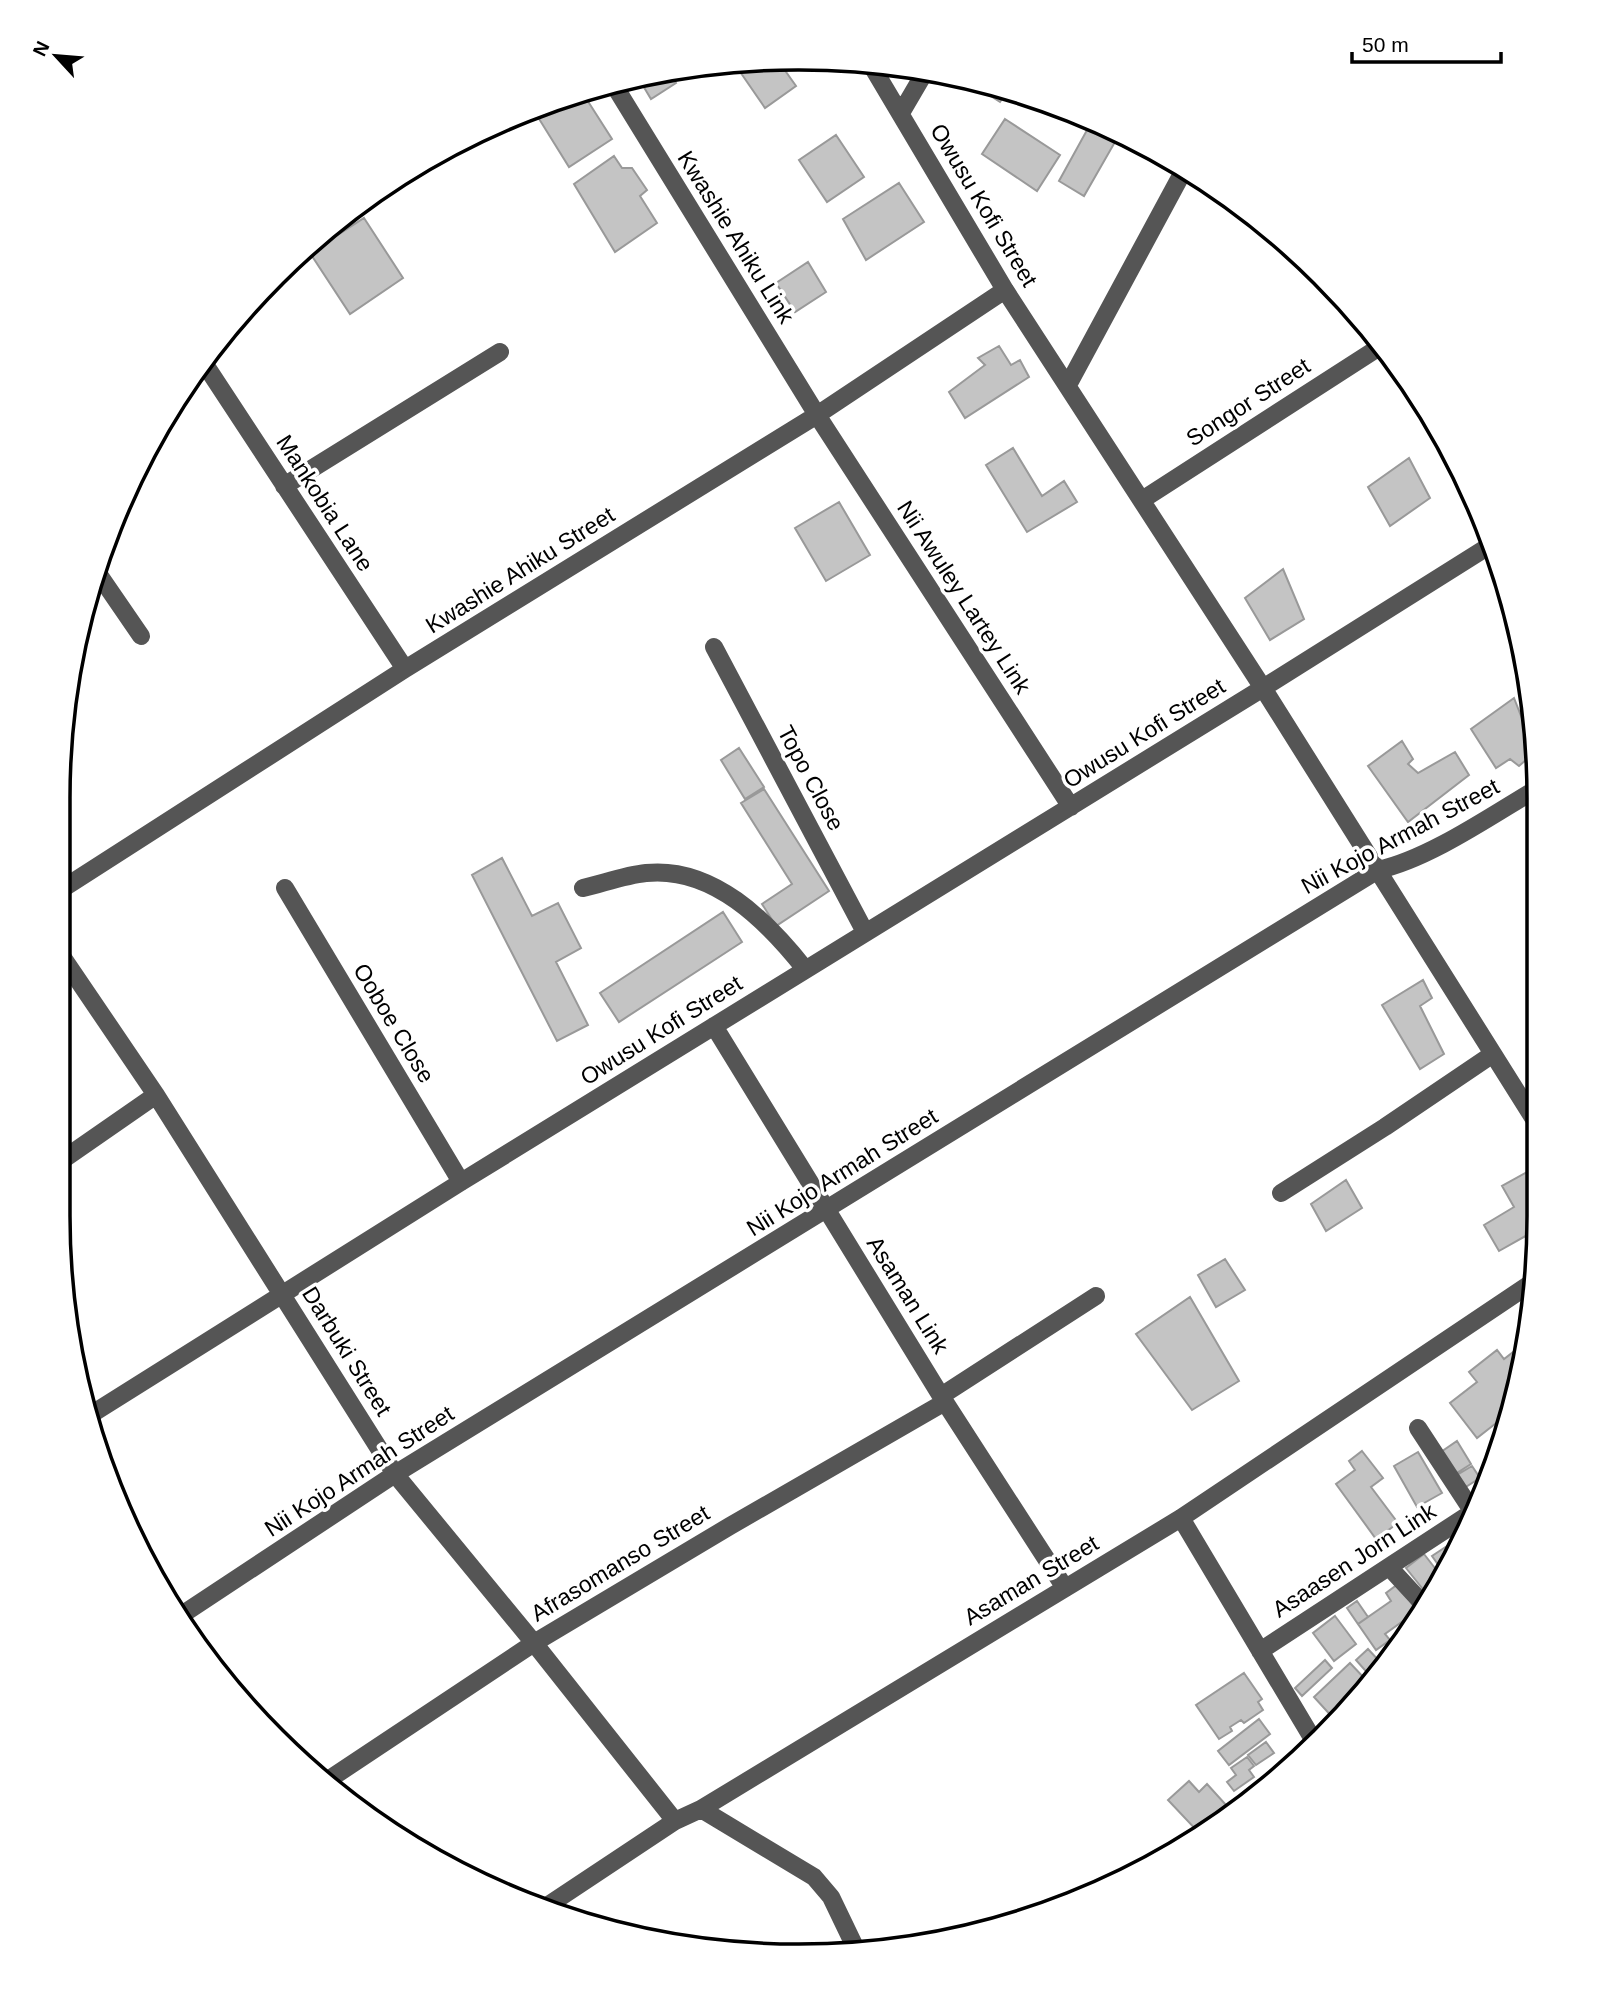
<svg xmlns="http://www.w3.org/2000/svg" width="1597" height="2014" viewBox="0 0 1597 2014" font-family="Helvetica,sans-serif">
<rect width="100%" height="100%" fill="#fff"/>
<!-- building -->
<path fill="#c4c4c4" stroke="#999" stroke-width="2" d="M779,62L796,86L765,108L734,63Z
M669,72L676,83L651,99L639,79Z
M964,79L991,83L1008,90L1000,102Z
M582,92L612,139L569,167L536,114L540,110L538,107L561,97Z
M1005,119L1060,155L1037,191L982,154Z
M1092,121L1119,135L1084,196L1059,181Z
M836,135L864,177L827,202L799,160Z
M614,156L622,168H632L647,190L640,196L657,223L615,252L574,184Z
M899,183L924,222L866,260L843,219Z
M364,218L403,278L350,314L310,253Z
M808,262L826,292L795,312L776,283Z
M999,346L1011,365L1020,360L1029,377L965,418L949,392L985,365L978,358Z
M1013,448L1042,496L1064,481L1077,502L1027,532L986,465Z
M1409,458L1430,498L1390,526L1368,487Z
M839,502L870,555L826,581L795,528Z
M1283,569L1304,619L1270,640L1245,598Z
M1514,698L1535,752L1519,766L1510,759L1496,768L1471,729Z
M1402,741L1413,759L1408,764L1418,773L1455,752L1469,775L1408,822L1368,766Z
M739,748L764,787L745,799L721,760Z
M764,789L829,891L776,926L762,904L792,884L741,803Z
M502,858L532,916L558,903L581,948L556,962L588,1025L557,1041L472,875Z
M723,912L742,942L619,1022L600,993Z
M1423,980L1432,998L1420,1006L1444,1054L1420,1069L1382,1005Z
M1527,1172L1539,1193L1538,1229L1499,1251L1484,1225L1514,1207L1502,1186Z
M1346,1180L1362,1208L1326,1231L1311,1204Z
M1225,1259L1245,1290L1216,1307L1198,1275Z
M1190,1297L1239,1381L1192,1410L1136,1334Z
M1521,1346L1526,1352L1525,1360L1509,1413L1477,1438L1450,1403L1477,1382L1469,1372L1497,1350L1504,1359Z
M1457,1441L1471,1464L1452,1476L1438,1454Z
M1362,1451L1383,1478L1371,1487L1398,1523L1376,1539L1336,1484L1355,1470L1349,1461Z
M1418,1452L1442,1493L1417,1507L1394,1466Z
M1472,1466L1480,1478L1464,1488L1457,1475Z
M1450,1544L1455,1551L1451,1558L1439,1566L1432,1556Z
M1424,1554L1441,1576L1430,1598L1406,1568Z
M1398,1584L1417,1611L1385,1634L1390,1640L1376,1650L1358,1624L1391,1601L1386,1593Z
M1357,1601L1368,1617L1358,1624L1347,1608Z
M1335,1616L1356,1644L1334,1661L1313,1633Z
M1398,1639L1401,1642L1386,1659L1381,1654Z
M1368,1649L1382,1664L1371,1677L1356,1660Z
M1325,1660L1332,1668L1302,1696L1295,1688Z
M1350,1663L1367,1681L1334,1719L1314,1697Z
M1244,1673L1262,1699L1258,1702L1263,1710L1244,1723L1241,1720L1230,1727L1232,1731L1219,1739L1196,1705Z
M1259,1719L1270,1734L1229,1765L1218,1751Z
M1266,1742L1274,1753L1256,1765L1248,1755Z
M1247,1757L1254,1766L1249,1770L1254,1777L1234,1791L1227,1782L1236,1775L1231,1768Z
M1189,1781L1199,1792L1207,1784L1226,1805L1207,1824L1210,1826L1200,1834L1168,1800Z"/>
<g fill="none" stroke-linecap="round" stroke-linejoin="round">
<!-- minor -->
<path stroke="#555" stroke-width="18" d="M870,63L1005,290L1263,688L1539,1127
M614,85L817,415L1071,807
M901,113L925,72
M204,363L405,669
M1068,385L1184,170
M284,486L500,352
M1142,500L1381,346
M95,569L141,636
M714,647L865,932
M285,888L461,1182
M583,888C604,883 626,875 646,873C713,866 767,921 805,969
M59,891L405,669L817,415L1005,290
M59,952L156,1095L395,1474L534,1643L675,1821
M714,1026L941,1396L1065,1588
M58,1163L156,1095
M1281,1193L1385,1127L1493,1054
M941,1396L1096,1296
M87,1417L461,1182L1263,688L1489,546
M1418,1428L1473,1512
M1181,1518L1314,1741
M1389,1567L1425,1606
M180,1616L395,1474L1378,870C1429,859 1492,815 1538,788
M1260,1651L1465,1517L1473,1512L1475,1513
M328,1780L534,1643L730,1526L945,1402
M701,1809L814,1877L831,1897L856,1949
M547,1906L675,1821L701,1809L1181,1518L1533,1282"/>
</g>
<g text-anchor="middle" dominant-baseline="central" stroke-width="7" stroke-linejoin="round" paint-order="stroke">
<!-- street labels -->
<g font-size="23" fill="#000" stroke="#fff">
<text transform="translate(984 205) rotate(59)">Owusu Kofi Street</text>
<text transform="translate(736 237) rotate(58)">Kwashie Ahiku Link</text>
<text transform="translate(1248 402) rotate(-33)">Songor Street</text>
<text transform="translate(325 503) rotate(57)">Mankobia Lane</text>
<text transform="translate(520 570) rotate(-32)">Kwashie Ahiku Street</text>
<text transform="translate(964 597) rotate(57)">Nii Awuley Lartey Link</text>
<text transform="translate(1144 733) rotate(-32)">Owusu Kofi Street</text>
<text transform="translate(811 778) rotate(62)">Topo Close</text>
<text transform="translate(1400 836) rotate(-28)">Nii Kojo Armah Street</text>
<text transform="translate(394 1023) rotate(59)">Ooboe Close</text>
<text transform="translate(661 1030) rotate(-32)">Owusu Kofi Street</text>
<text transform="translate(842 1172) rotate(-32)">Nii Kojo Armah Street</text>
<text transform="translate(908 1295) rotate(58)">Asaman Link</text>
<text transform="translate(347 1351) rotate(58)">Darbuki Street</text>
<text transform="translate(359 1471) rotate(-33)">Nii Kojo Armah Street</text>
<text transform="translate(1354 1560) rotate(-33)">Asaasen Jorn Link</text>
<text transform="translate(620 1563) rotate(-31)">Afrasomanso Street</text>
<text transform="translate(1031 1580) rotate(-31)">Asaman Street</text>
</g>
</g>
<!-- crop -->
<path d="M0 0H1597V2014H0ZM798 70H799A728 728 0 0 1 1527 798V1216A728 728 0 0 1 799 1944H798A728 728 0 0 1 70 1216V798A728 728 0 0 1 798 70Z" fill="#fff" fill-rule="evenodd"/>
<path fill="none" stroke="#000" stroke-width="3.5" d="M798 70H799A728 728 0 0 1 1527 798V1216A728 728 0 0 1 799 1944H798A728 728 0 0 1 70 1216V798A728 728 0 0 1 798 70Z"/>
<!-- north arrow -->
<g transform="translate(56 56) rotate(296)" stroke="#ffffff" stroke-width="5" paint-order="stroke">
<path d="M0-5L12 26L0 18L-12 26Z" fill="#000000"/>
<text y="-10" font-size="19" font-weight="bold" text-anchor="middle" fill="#000000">N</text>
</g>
<!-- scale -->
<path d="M1352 52v10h149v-10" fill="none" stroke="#000000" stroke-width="3.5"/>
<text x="1362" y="52" font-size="21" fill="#000000" stroke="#ffffff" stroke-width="5" paint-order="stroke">50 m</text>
</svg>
